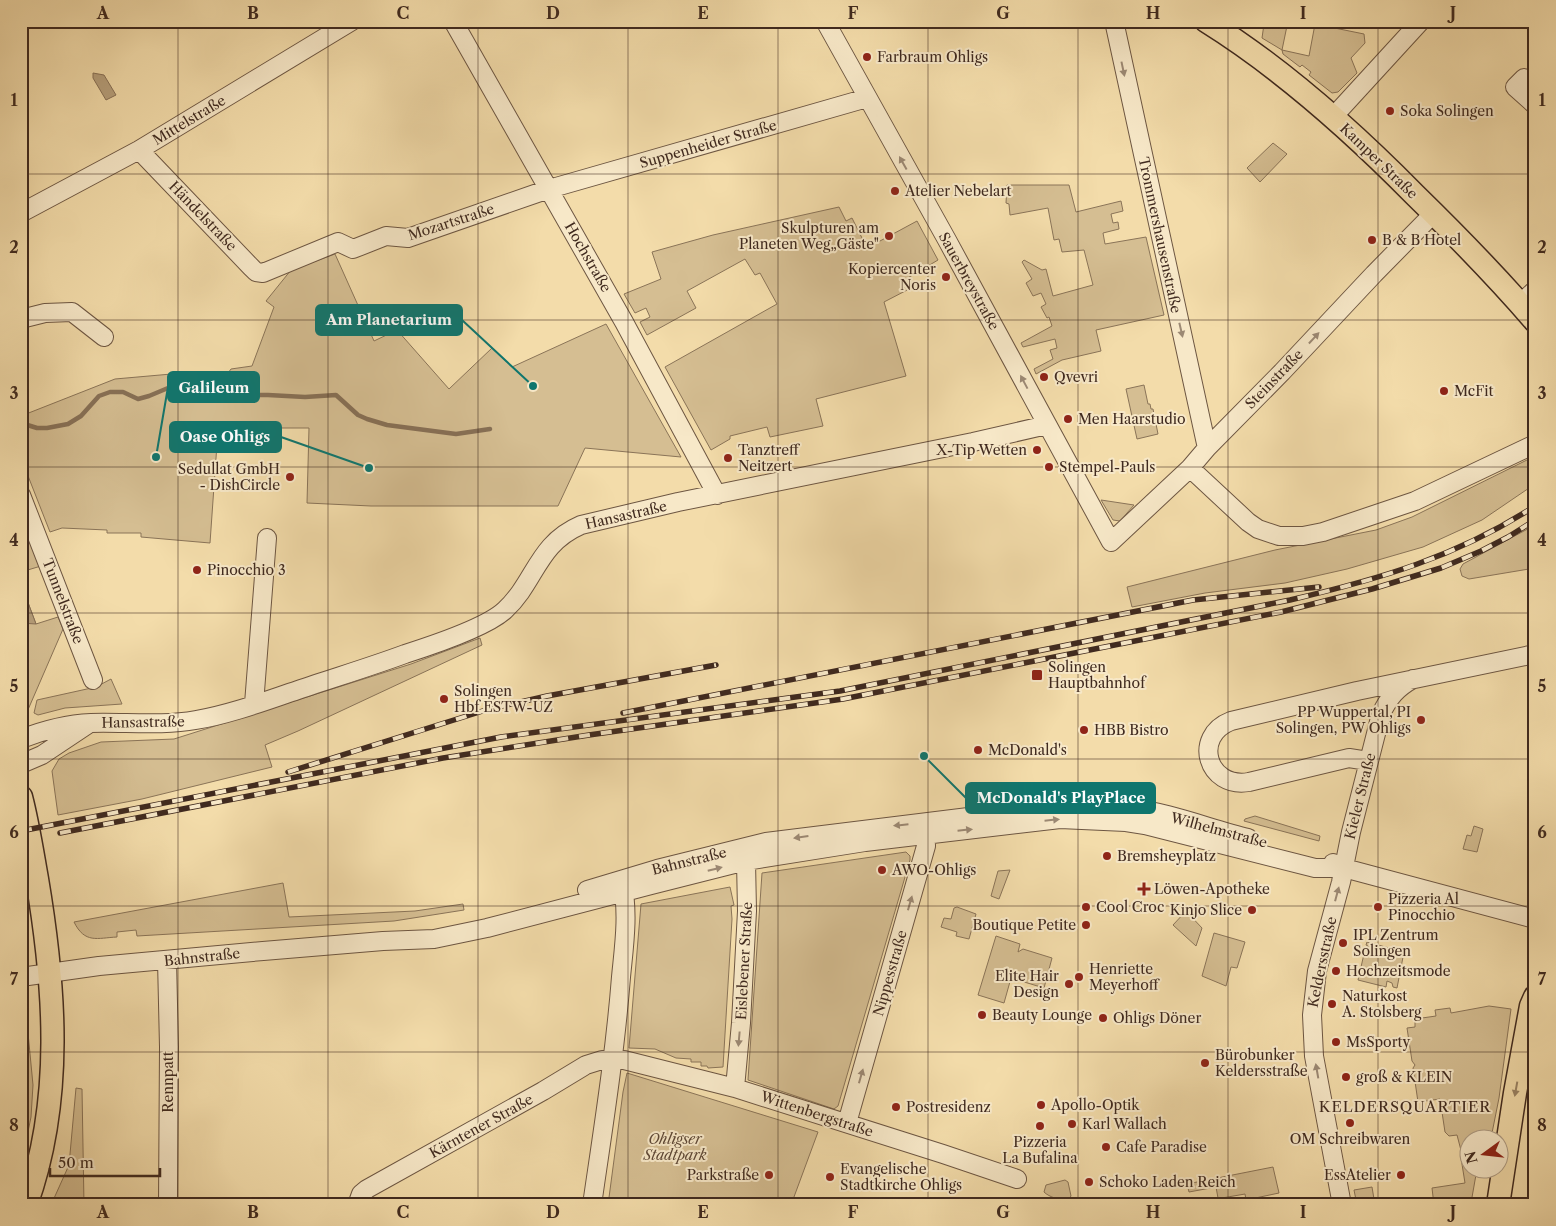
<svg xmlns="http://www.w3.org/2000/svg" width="1556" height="1226" viewBox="0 0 1556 1226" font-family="'Libre Caslon Text',serif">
<rect width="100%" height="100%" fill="#f3dcaa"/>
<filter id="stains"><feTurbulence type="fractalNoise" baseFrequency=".004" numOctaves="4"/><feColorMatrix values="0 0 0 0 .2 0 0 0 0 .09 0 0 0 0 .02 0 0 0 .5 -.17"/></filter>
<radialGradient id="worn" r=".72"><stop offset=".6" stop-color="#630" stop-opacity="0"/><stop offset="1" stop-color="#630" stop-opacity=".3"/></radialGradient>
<!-- green -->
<path fill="#d5be92" stroke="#8a7458" d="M1271,21H1288L1282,50L1309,56L1315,24L1364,34L1365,43L1351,58L1357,73L1338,92L1332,93L1309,75L1311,72L1302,65L1300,67L1283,54L1282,50L1262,38L1264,24Z
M1273,143L1287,154L1260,182L1247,168Z
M1007,185H1069L1076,212L1121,201L1123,211L1111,214L1113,223L1118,222L1119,229L1103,233L1105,244L1146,237L1164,315L1096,330L1101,351L1062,360L1036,374L1034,369L1053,359L1050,350L1057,348L1055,339L1023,347L1021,343L1052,326L1049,317L1047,318L1041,307L1046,304L1041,293L1033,296L1026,283L1032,279L1022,262L1024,260L1042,270L1046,269L1053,296L1093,285L1084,250L1062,252L1059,239L1054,240L1048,208L1010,215L1009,204L1006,203Z
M839,207L846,221L852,218L867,248L917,221L938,260L906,279L911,288L884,302L906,376L816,399L823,426L770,437L767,427L730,436V439L711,450L665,367L777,304L760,273L755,275L745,259L687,291L696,308L647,335L640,322L650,317L646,308L635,313L624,294L661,279L652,252L713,235Z
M335,254L374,341L397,330L449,389L492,348L512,367L606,324L681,457L585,448L558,506H371L307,503L309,428H274L250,423L246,447L217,444L210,543L141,537V533H107V530L62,528L50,532L21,458V416L115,379L194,372L228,373L231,369L252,366L274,307L266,301L291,270Z
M1144,385L1148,404H1150L1151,409H1153L1158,434L1137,439L1126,389Z
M1535,456V484L1482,520L1423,547L1347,569L1285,583L1205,593L1132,607L1127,587L1275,550L1376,530L1412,517Z
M1101,500L1134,505L1120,521L1113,520Z
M21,510L41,566L21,572Z
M1535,525V568L1469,579L1462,576L1460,569L1463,564Z
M21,584L36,624L58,617L63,629L27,712L21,718Z
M480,638L482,645L298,731L265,745L272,767L142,799L58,815L52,771L59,759L69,753L101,742L174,739L411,664Z
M111,679L122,704L65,708L38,715L34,713L37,700L96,687Z
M1255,816L1320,836L1319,841L1244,821L1245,819Z
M1474,826L1483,829L1477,852L1463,849L1467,835L1471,836Z
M906,852L910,856V860L838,1106L834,1109L748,1080L762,873Z
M1010,870L999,899L991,896L998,871Z
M283,883L289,917L415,911L463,904L464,910L394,921L137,936L136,930L117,932V937C97,938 85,944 74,922Z
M730,887L734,905L731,906L732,919L723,1067L708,1068L707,1066H701V1062H691V1059L676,1058L655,1049L629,1048L641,904Z
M957,907L976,914L969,939L956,936L957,932L941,927L944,918L951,919L954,908Z
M1186,911L1202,928L1196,946L1173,925Z
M1214,933L1245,942L1237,968L1231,967L1226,986L1202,976Z
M996,936L1020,944L1018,952L1023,949L1052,958L1044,988L1011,978L1004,1003L978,995Z
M1367,942L1404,952L1397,988L1393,987L1392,983L1387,981L1386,987L1358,980L1364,954H1366L1368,946L1366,945Z
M1489,1006L1511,1009L1499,1098L1491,1138H1468V1168L1477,1169L1471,1203H1466V1205H1434L1432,1188L1465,1183L1461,1158H1463L1457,1135L1449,1136L1445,1132L1440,1099L1418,1102L1413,1068L1415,1065L1412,1061L1407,1028L1415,1027V1019L1436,1016L1435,1010L1450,1008L1451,1013Z
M21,1015L27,1033H28L33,1085L31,1117L21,1166Z
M627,1073L818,1132L791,1205H608L623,1092Z
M76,1088L82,1089L84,1205H51L69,1165Z
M1273,1167L1279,1193L1246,1200L1245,1194L1222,1198V1204L1186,1205L1218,1198L1216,1187L1189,1192L1187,1184Z
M1065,1180L1068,1182L1071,1196L1068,1200C1061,1201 1049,1197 1044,1192L1046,1185Z
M1372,1187L1375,1205H1357L1354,1190Z"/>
<!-- water -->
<path fill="#b69f7b" stroke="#877056" d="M93,73L104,75L116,95L106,100L93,78Z
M21,584L36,624L21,623Z"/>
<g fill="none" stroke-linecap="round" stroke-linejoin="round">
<!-- stream -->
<path stroke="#877056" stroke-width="4.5" d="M21,423L37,428H47L68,424L81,416L99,396L110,392H123L138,399L149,396L168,388L217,383L245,395H268L305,397L336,395L358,415L367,419L387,425L456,434L490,429"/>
<!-- minor casing -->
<g stroke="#6d5642" stroke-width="20">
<path id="minor" d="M453,21L624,322L717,495
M825,21L947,240L1111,542L1190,468L1207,448L1282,372L1374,274L1434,213
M1114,21L1207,448
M1524,78L1515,87L1535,105
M1333,117L1421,21
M139,150L251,267L256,272L263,273L338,242L353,249L386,236L408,238L549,189L867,98
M21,213L139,150L352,21
M1520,304L1535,290
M21,319L45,313L72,312L104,337
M1190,468L1248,522L1258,529L1279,536H1303L1323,532L1415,501L1535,444
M21,495L93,680
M254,704L267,538
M21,739C44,730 67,724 91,723C126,722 162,726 196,720C231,714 265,701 298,690C333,678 370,667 405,654C430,646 487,627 505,610C536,581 537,544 581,525L678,502L973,442L1047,425
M1368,761L1349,758L1249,782C1207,789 1192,736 1231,721L1357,691L1535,654
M21,764L42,755L87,725
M1333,863L1344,868L1535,919
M587,890L657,869L766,842L1057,806C1081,806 1106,805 1130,808C1168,812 1211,829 1248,838
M167,960L169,1047L168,1205
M21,977L99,966L263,951L383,941L434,939L487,928L651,885L746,861L865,842L1060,819L1126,822L1145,825L1315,868H1344
M735,1088L741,1023L747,911L746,861L753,854
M847,1123L926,846L925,825
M357,1205L361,1194L367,1189L543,1091L586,1065L602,1060H624L735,1088L943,1154L1017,1179
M592,1205C603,1129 615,1054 621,977C624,946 629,913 622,882
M1342,1205L1314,1056L1312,1015L1317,971L1341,882L1351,832L1381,714C1389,697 1397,688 1413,679"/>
</g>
<!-- major casing -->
<g stroke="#402a1f" stroke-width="25">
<path id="major" d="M1206,21C1283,69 1351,130 1415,195C1456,235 1497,277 1535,321
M21,797C28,824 32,851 37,879C55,986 64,1100 26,1205
M1498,1205L1515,1093L1531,1006L1535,997"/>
</g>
<!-- minor -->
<use href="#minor" stroke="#f7e8c8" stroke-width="18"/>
<!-- major -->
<use href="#major" stroke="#f3dcaa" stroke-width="22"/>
<!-- rail casing -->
<g stroke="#402a1f" stroke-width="5.5">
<path id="rail" d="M623,713L1193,600L1319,587
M288,772L489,709L547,696L716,665
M21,831L501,737L840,691L1290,600C1380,579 1456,557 1535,506
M60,833L443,758L589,735L843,699L1281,612L1372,589L1441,568L1481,551L1508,537L1535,520"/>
</g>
<!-- rail -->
<use href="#rail" stroke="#f7e8c8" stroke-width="4" stroke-dasharray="11" stroke-linecap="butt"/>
</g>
<!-- one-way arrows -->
<defs><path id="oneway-solid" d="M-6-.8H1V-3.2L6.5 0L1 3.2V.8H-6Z" transform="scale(1.25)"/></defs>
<g fill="#9c8974">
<use href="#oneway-solid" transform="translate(1123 69) rotate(78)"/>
<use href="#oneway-solid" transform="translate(903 163) rotate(-119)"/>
<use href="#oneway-solid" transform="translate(1181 330) rotate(77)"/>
<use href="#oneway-solid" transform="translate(1314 338) rotate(-47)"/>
<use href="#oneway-solid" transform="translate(1024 382) rotate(-118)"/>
<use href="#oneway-solid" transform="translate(1052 820) rotate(-6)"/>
<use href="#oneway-solid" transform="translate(901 825) rotate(174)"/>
<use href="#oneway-solid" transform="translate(965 830) rotate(-6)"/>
<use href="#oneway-solid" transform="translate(801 837) rotate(172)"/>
<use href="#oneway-solid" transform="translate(715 869) rotate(-14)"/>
<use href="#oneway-solid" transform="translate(1337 894) rotate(-75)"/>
<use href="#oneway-solid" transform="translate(910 903) rotate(-74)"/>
<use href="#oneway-solid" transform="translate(739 1039) rotate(95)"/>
<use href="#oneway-solid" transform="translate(1317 1071) rotate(-100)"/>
<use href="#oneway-solid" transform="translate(861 1076) rotate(-74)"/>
</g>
<use fill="#9a8364" href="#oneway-solid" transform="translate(1516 1089) rotate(100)"/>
<!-- grid -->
<path fill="none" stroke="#402a1f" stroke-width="1" stroke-opacity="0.55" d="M178,21V1205M328,21V1205M478,21V1205M628,21V1205M778,21V1205M928,21V1205M1078,21V1205M1228,21V1205M1378,21V1205M21,174H1535M21,320H1535M21,467H1535M21,613H1535M21,759H1535M21,906H1535M21,1052H1535"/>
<!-- markers -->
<g fill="#8f2418" stroke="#f7e8c8" stroke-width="2">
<circle cx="867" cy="57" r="5"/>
<circle cx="1390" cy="111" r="5"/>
<circle cx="895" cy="191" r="5"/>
<circle cx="889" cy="236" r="5"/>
<circle cx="1372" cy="240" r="5"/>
<circle cx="946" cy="277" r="5"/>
<circle cx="1044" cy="377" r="5"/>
<circle cx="1444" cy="391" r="5"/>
<circle cx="1068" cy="419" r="5"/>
<circle cx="1037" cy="450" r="5"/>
<circle cx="728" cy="458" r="5"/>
<circle cx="1049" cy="467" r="5"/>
<circle cx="290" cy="477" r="5"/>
<circle cx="197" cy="570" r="5"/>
<rect x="1031" y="669" width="12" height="12" rx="2.5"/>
<circle cx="444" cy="699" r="5"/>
<circle cx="1421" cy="720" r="5"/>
<circle cx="1084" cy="730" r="5"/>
<circle cx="978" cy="750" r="5"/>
<circle cx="1107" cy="856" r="5"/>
<circle cx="882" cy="870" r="5"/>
<path d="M1141.5 881.5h5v5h5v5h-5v5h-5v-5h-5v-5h5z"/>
<circle cx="1086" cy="907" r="5"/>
<circle cx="1378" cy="907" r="5"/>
<circle cx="1252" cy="910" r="5"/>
<circle cx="1086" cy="925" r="5"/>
<circle cx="1343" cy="943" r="5"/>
<circle cx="1336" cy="971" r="5"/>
<circle cx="1079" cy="977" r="5"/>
<circle cx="1069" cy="984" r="5"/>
<circle cx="1332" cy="1004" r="5"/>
<circle cx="982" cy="1015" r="5"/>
<circle cx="1103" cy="1018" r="5"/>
<circle cx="1336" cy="1042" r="5"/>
<circle cx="1205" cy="1063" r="5"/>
<circle cx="1346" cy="1077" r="5"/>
<circle cx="1041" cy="1105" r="5"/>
<circle cx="896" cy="1107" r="5"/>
<circle cx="1350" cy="1123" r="5"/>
<circle cx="1072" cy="1124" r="5"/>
<circle cx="1040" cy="1126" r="5"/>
<circle cx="1106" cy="1147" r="5"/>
<circle cx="769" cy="1175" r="5"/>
<circle cx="1401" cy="1175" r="5"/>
<circle cx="830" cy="1177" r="5"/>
<circle cx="1089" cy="1182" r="5"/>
</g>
<g text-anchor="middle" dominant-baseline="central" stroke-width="4" stroke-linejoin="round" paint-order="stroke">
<!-- poi labels -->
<g font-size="14" fill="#402a1f" stroke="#f7e8c8" text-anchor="start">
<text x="877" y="57">Farbraum Ohligs</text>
<text x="1400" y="111">Soka Solingen</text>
<text x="905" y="191">Atelier Nebelart</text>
<text x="879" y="228" text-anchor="end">Skulpturen am<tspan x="879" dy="16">Planeten Weg„Gäste"</tspan></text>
<text x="1382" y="240">B &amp; B Hotel</text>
<text x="936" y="269" text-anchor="end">Kopiercenter<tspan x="936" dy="16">Noris</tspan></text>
<text x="1054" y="377">Qvevri</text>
<text x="1454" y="391">McFit</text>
<text x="1078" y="419">Men Haarstudio</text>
<text x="738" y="450">Tanztreff<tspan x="738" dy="16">Neitzert</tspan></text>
<text x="1027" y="450" text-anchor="end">X-Tip Wetten</text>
<text x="1059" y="467">Stempel-Pauls</text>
<text x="280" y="469" text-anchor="end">Sedullat GmbH<tspan x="280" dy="16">- DishCircle</tspan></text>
<text x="207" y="570">Pinocchio 3</text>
<text x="1048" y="667">Solingen<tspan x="1048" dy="16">Hauptbahnhof</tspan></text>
<text x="454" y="691">Solingen<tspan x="454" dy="16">Hbf ESTW-UZ</tspan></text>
<text x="1411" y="712" text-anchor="end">PP Wuppertal, PI<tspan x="1411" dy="16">Solingen, PW Ohligs</tspan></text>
<text x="1094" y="730">HBB Bistro</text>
<text x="988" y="750">McDonald's</text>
<text x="1117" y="856">Bremsheyplatz</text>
<text x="892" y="870">AWO-Ohligs</text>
<text x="1154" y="889">Löwen-Apotheke</text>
<text x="1388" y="899">Pizzeria Al<tspan x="1388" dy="16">Pinocchio</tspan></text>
<text x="1096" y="907">Cool Croc</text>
<text x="1242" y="910" text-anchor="end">Kinjo Slice</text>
<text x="1076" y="925" text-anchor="end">Boutique Petite</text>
<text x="1353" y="935">IPL Zentrum<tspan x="1353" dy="16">Solingen</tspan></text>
<text x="1089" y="969">Henriette<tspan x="1089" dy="16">Meyerhoff</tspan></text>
<text x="1346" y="971">Hochzeitsmode</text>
<text x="1059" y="976" text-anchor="end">Elite Hair<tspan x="1059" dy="16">Design</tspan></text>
<text x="1342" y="996">Naturkost<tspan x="1342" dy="16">A. Stolsberg</tspan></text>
<text x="992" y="1015">Beauty Lounge</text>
<text x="1113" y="1018">Ohligs Döner</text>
<text x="1346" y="1042">MsSporty</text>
<text x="1215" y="1055">Bürobunker<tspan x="1215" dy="16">Keldersstraße</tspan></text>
<text x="1356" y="1077">groß &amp; KLEIN</text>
<text x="1051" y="1105">Apollo-Optik</text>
<text x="906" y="1107">Postresidenz</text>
<text x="1082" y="1124">Karl Wallach</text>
<text x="1350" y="1139" text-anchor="middle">OM Schreibwaren</text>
<text x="1040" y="1142" text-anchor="middle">Pizzeria<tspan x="1040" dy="16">La Bufalina</tspan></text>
<text x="1116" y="1147">Cafe Paradise</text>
<text x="840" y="1169">Evangelische<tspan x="840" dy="16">Stadtkirche Ohligs</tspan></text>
<text x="759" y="1175" text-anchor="end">Parkstraße</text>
<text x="1391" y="1175" text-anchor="end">EssAtelier</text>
<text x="1099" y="1182">Schoko Laden Reich</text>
</g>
<!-- street labels -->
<g font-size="14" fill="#402a1f" stroke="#f7e8c8">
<text transform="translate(189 120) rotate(-31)">Mittelstraße</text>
<text transform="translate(708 144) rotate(-16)">Suppenheider Straße</text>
<text transform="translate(1379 161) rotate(44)">Kamper Straße</text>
<text transform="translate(203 216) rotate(46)">Händelstraße</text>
<text transform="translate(451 222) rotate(-18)">Mozartstraße</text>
<text transform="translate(1160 235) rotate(78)">Trommershausenstraße</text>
<text transform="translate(588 257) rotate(60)">Hochstraße</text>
<text transform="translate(969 281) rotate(61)">Sauerbreystraße</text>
<text transform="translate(1274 379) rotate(-46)">Steinstraße</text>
<text transform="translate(626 515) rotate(-13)">Hansastraße</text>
<text transform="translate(63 601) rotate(69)">Tunnelstraße</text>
<text transform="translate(143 722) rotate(-1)">Hansastraße</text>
<text transform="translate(1360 796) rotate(-76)">Kieler Straße</text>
<text transform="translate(1219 830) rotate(15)">Wilhelmstraße</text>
<text transform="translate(689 861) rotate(-14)">Bahnstraße</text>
<text transform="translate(202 957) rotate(-6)">Bahnstraße</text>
<text transform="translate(744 961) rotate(-87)">Eislebener Straße</text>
<text transform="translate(1322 962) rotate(-78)">Keldersstraße</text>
<text transform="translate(890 973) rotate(-74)">Nippesstraße</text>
<text transform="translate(168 1082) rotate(-90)">Rennpatt</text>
<text transform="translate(817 1114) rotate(18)">Wittenbergstraße</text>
<text transform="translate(481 1126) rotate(-29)">Kärntener Straße</text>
</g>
<!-- park labels -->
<g font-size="14" font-style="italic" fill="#5e4836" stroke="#f7e8c8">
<text x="675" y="1139">Ohligser<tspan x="675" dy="16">Stadtpark</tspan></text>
</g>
<!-- neighbourhood labels -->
<g font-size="15" letter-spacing="1" fill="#402a1f" stroke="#f7e8c8">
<text x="1405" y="1106">KELDERSQUARTIER</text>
</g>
</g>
<!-- callouts -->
<path fill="none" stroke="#0f766e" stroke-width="2" d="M533 386L462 320M156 457L168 387M369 468L281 437M924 756L966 798"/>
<g fill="#0f766e" stroke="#f7e8c8" stroke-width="2">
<circle cx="533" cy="386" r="5"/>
<circle cx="156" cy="457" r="5"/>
<circle cx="369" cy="468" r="5"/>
<circle cx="924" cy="756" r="5"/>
</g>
<g fill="#0f766e" stroke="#0f766e" stroke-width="2">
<rect x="316" y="305" width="146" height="30" rx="5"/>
<rect x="168" y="372" width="91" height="30" rx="5"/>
<rect x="170" y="422" width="111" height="30" rx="5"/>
<rect x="966" y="783" width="189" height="30" rx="5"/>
</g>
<g font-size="15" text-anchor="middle" font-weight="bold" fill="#fff">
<text x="389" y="325">Am Planetarium</text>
<text x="214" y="393">Galileum</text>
<text x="225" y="442">Oase Ohligs</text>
<text x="1061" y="803">McDonald's PlayPlace</text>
</g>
<!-- margin -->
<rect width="1556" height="1226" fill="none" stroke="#f3dcaa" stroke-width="55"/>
<!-- north arrow -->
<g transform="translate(1484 1154) rotate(255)"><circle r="24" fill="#f7e8c8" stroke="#ae9c84"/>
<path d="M0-4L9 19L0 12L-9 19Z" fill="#8f2418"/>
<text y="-8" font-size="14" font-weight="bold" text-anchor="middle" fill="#402a1f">N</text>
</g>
<!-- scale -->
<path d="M50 1168v8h110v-8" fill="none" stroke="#402a1f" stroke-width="2.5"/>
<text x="58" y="1168" font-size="15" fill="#402a1f" stroke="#f7e8c8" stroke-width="4" paint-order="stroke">50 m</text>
<rect x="28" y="28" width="1500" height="1170" fill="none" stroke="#402a1f" stroke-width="2"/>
<g font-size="16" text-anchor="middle" font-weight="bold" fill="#402a1f">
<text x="103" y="19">A</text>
<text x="253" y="19">B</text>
<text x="403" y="19">C</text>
<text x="553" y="19">D</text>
<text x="703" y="19">E</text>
<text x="853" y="19">F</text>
<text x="1003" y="19">G</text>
<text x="1153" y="19">H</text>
<text x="1303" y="19">I</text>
<text x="1453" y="19">J</text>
<text x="14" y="106">1</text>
<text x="1542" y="106">1</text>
<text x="14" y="253">2</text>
<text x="1542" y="253">2</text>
<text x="14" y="399">3</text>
<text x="1542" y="399">3</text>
<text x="14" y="546">4</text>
<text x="1542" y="546">4</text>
<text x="14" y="692">5</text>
<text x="1542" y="692">5</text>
<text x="14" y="838">6</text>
<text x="1542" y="838">6</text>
<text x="14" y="985">7</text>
<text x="1542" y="985">7</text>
<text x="14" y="1131">8</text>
<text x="1542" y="1131">8</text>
<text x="103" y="1218">A</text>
<text x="253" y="1218">B</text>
<text x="403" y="1218">C</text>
<text x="553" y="1218">D</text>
<text x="703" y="1218">E</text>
<text x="853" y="1218">F</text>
<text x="1003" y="1218">G</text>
<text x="1153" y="1218">H</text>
<text x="1303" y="1218">I</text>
<text x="1453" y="1218">J</text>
</g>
<rect width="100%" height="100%" filter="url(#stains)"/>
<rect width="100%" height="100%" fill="url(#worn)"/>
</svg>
